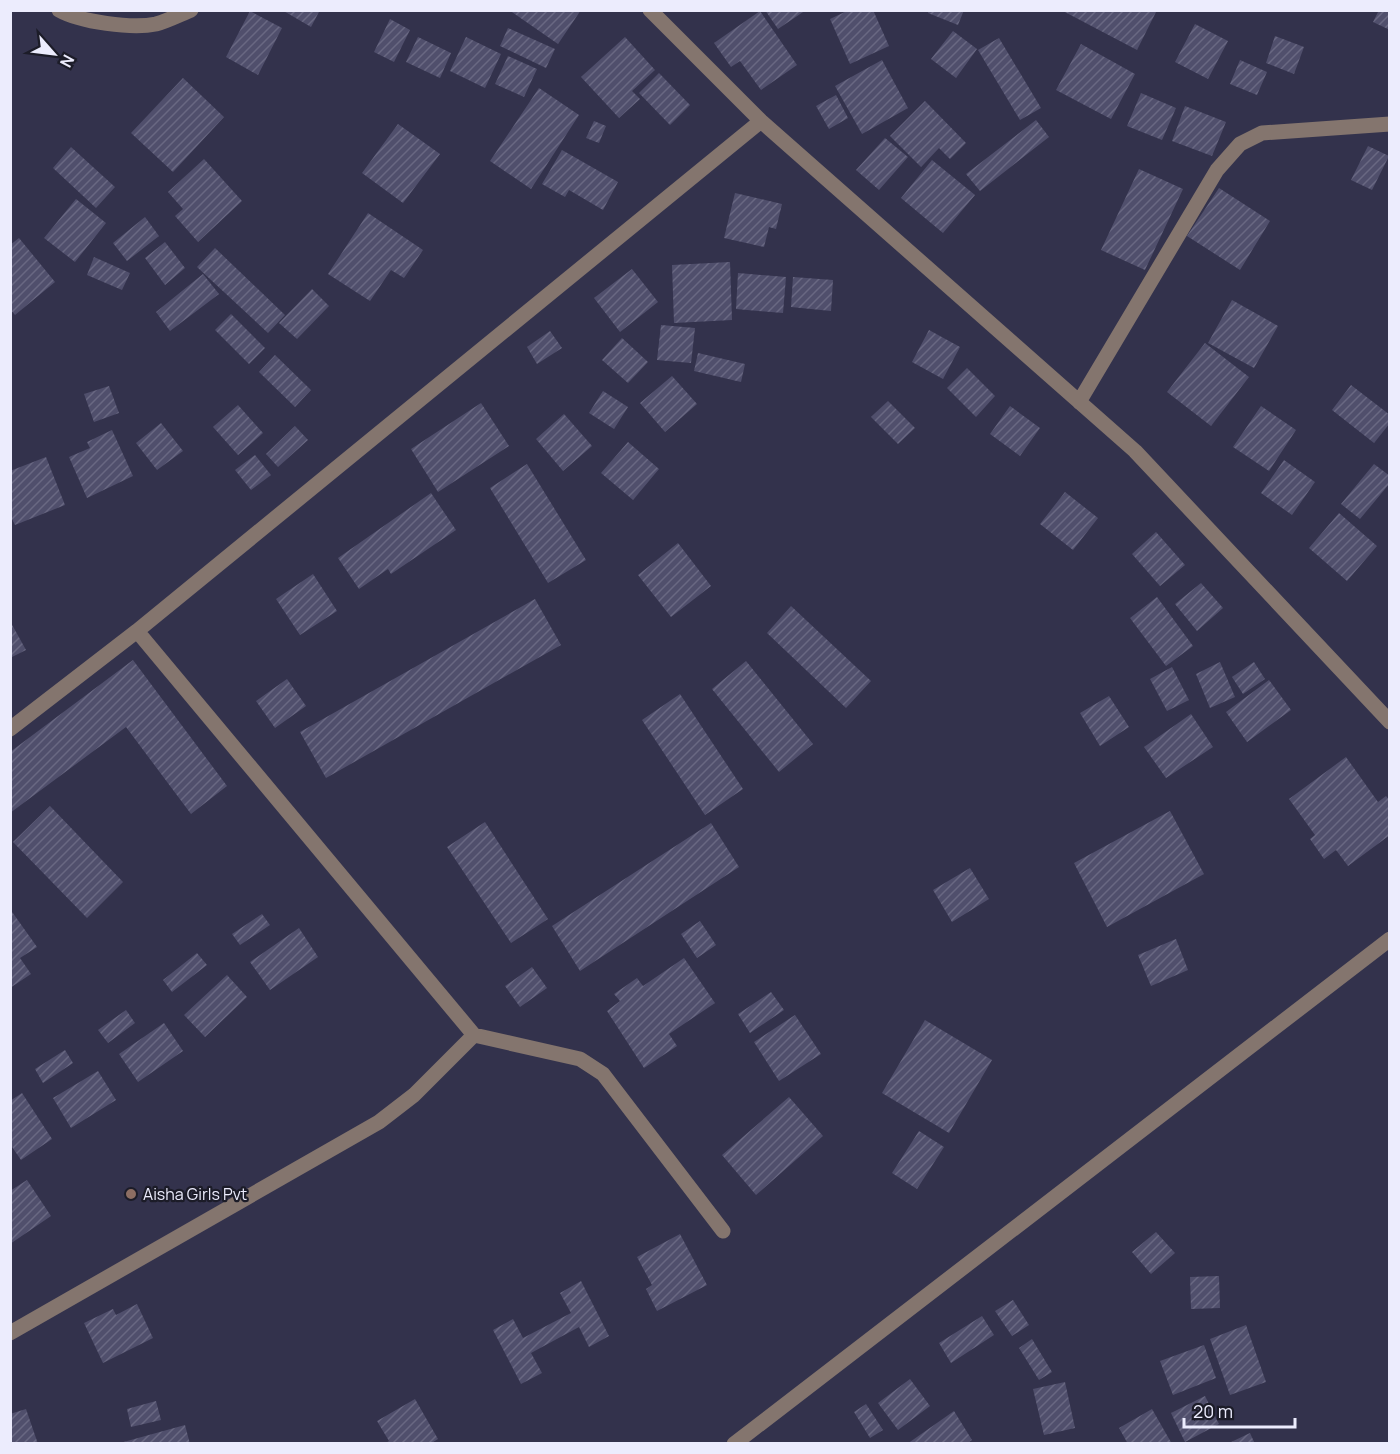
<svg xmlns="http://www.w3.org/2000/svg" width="1400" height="1454" viewBox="0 0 1400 1454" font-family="Manrope,sans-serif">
<defs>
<pattern id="building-hatch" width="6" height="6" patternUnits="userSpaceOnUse" patternTransform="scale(1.5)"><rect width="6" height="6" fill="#504f6c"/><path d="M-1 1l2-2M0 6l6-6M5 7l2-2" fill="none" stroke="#696882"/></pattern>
</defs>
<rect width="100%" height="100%" fill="#33324c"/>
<!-- building -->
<path fill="url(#building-hatch)" d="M282,10H320L311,27Z
M509,10H581L558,44Z
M765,10H806L778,29Z
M849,10H873L889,46L850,64L830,19Z
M929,10H964L958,25L928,13Z
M1061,10H1157L1137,50Z
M1379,10H1390V30L1373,22Z
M250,11L282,28L258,75L226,57Z
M760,11L797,65L761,90L740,61L731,67L714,43Z
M390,19L410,30L394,62L374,52Z
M1195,24L1228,41L1208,79L1175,62Z
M508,28L555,49L546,68L500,46Z
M953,31L977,49L956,78L931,59Z
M1275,36L1304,47L1294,74L1266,63Z
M418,37L451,53L440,78L406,62Z
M466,37L501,54L485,88L450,71Z
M625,37L655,70L632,91L640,99L619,118L581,77Z
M999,38L1041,108L1020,120L978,50Z
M1081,44L1135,74L1111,119L1056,90Z
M508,56L537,69L524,97L495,84Z
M882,60L908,108L862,134L835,86Z
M1240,60L1267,72L1257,95L1230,84Z
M659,73L690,105L670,125L639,93Z
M183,78L224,117L173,172L131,133Z
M539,88L579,115L531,189L490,161Z
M1141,93L1176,108L1162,140L1127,126Z
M836,95L848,118L829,129L816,106Z
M925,101L966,143L950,159L939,148L921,167L890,136Z
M1185,106L1226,122L1212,156L1172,141Z
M1036,120L1049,137L980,191L966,174Z
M594,121L606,126L599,143L586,138Z
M398,124L440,154L403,203L362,173Z
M885,138L908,157L879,190L856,170Z
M1368,146L1389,156L1372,190L1351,180Z
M71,147L115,187L96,208L53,168Z
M562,150L618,182L603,210L569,190L565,197L542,184Z
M204,159L242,201L198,242L175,216L183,209L168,192Z
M932,160L975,195L943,233L901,198Z
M1139,169L1183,189L1145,270L1101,250Z
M1219,188L1270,221L1240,270L1187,236Z
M735,193L782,204L776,229L769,227L764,247L724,238Z
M76,199L106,223L75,262L44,238Z
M368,213L423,250L404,278L391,270L370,301L328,274Z
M145,217L159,236L127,261L113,243Z
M19,238L55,282L15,315L10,309V245Z
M165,242L185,268L165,285L145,258Z
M215,248L285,315L268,333L197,267Z
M94,257L130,273L122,290L87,275Z
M730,262L732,320L674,323L672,265Z
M632,269L658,302L620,332L594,298Z
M738,273L786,277L783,313L736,309Z
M203,274L219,294L170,331L156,312Z
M793,277L833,280L831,311L791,307Z
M312,289L329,306L297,339L279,323Z
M1232,300L1278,326L1254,368L1208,343Z
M231,314L265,348L249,364L215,330Z
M661,325L695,328L691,363L657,360Z
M929,330L960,347L943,379L912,362Z
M550,331L562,348L537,364L527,347Z
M622,338L648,362L628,383L602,360Z
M1205,343L1249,377L1211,426L1167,392Z
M698,353L745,364L741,382L694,371Z
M275,355L311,390L295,407L259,372Z
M967,368L995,396L976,417L947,388Z
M672,376L697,404L665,432L640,403Z
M1351,385L1390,415V423L1374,443L1332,410Z
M109,386L119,413L94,422L84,394Z
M603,391L628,407L614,429L589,413Z
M888,401L915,428L898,444L871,417Z
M481,403L509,446L438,492L411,449Z
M238,405L263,433L238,455L213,427Z
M1010,406L1040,428L1020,456L990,434Z
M1261,406L1296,430L1269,471L1233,447Z
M564,414L592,446L563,471L536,439Z
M161,423L183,451L157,470L136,443Z
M295,426L308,440L278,467L266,454Z
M112,430L133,476L87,498L69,457L90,448L87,442Z
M628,442L659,469L633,500L601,473Z
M255,455L271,475L251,490L235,470Z
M46,457L65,505L15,525L10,515V471Z
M1284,460L1315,482L1292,515L1261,493Z
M527,464L586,560L548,583L490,488Z
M1374,464L1390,476V483L1360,519L1341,504Z
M1065,492L1098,518L1073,550L1040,524Z
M431,493L456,530L391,574L388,569L359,589L338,558Z
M1339,513L1377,546L1347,581L1309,548Z
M1156,532L1185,565L1160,586L1132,554Z
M678,543L711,586L671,617L638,575Z
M313,574L337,611L300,635L276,599Z
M1201,583L1223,608L1197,631L1175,604Z
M1157,597L1193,646L1166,666L1130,618Z
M535,599L561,645L326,778L300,732Z
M791,606L871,681L846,708L767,633Z
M10,621L26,650L10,658Z
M133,660L227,786L191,814L126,727L10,813V752Z
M746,661L813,744L779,772L712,689Z
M1220,662L1235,697L1210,708L1196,674Z
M1254,662L1265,679L1243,694L1232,677Z
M1172,667L1189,700L1167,711L1150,679Z
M287,679L306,706L275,728L256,701Z
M1269,680L1291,710L1247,742L1226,712Z
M680,694L743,789L705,815L642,720Z
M1109,696L1129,727L1100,746L1080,713Z
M1191,714L1213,747L1166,778L1144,747Z
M1346,757L1378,802L1386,796L1390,801V835L1348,866L1336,850L1324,859L1310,839L1315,835L1289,799Z
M50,806L123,882L87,918L13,842Z
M1170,811L1204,874L1107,927L1074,863Z
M485,822L548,919L511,943L447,847Z
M711,823L739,867L580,971L552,926Z
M970,868L989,899L952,922L933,890Z
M10,909L37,947L20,958L31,974L10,988Z
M262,914L270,925L240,945L232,934Z
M700,921L716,945L697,958L681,934Z
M299,928L318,957L270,990L250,962Z
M1176,939L1188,970L1151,986L1138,955Z
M197,953L207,965L172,992L163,980Z
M684,958L715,1003L669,1034L677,1046L644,1068L607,1011L620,1001L614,994L637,978L643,986Z
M532,967L547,988L520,1007L505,986Z
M227,975L247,997L205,1037L184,1015Z
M771,992L784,1010L750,1033L738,1014Z
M126,1010L135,1023L108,1043L98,1030Z
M795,1015L821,1054L779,1081L754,1042Z
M925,1020L992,1060L949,1133L882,1093Z
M164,1023L183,1051L138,1082L119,1054Z
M65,1050L73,1063L43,1083L35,1069Z
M98,1071L116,1100L71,1128L53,1098Z
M22,1093L52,1139L21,1160L10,1144V1101Z
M789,1097L823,1136L756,1195L722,1155Z
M919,1131L944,1147L917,1189L892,1173Z
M27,1180L51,1216L10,1244V1191Z
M1156,1232L1175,1253L1151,1274L1132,1252Z
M680,1234L707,1285L657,1311L646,1289L652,1285L637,1257Z
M1219,1276L1220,1308L1191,1309L1190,1277Z
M581,1281L609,1336L589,1347L579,1327L531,1353L542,1373L521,1384L493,1330L513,1319L523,1338L571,1313L560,1293Z
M1013,1300L1029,1325L1012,1336L995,1311Z
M137,1304L153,1338L103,1363L84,1323L113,1309L116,1315Z
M982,1316L994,1335L951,1363L939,1343Z
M1246,1325L1266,1382L1230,1395L1210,1339Z
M1032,1339L1052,1372L1039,1380L1019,1348Z
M1204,1345L1216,1378L1173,1395L1160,1361Z
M910,1379L930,1406L898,1430L878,1403Z
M1065,1382L1075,1428L1044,1435L1033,1389Z
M1205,1396L1219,1424L1185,1442L1171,1413Z
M415,1399L438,1439L430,1444H384L389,1441L377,1421Z
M156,1401L161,1420L131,1427L127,1409Z
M866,1404L883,1430L870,1438L854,1412Z
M26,1409L38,1444H10V1414Z
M1152,1409L1172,1444H1128L1119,1428Z
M954,1411L972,1440L966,1444H907Z
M185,1425L190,1444H120V1443Z
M1250,1433L1255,1444H1227Z"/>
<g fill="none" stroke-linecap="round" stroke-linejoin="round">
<!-- minor -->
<path stroke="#84756e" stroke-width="15" d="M59,10C80,22 132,29 156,24C167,21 179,15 191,10
M650,10L761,121L1135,451L1390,722
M1079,402L1217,170L1240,144L1262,133L1390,124
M137,631L474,1035L580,1059L603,1074L723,1231
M10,729L137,631L761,121
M10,1333L379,1122L414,1095L474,1035
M734,1444L1390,939"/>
</g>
<!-- markers -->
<circle fill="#8d6e63" stroke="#1c1c28" stroke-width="2" cx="131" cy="1194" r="6"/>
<g text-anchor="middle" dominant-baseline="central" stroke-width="4.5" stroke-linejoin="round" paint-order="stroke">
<!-- poi labels -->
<g font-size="16" fill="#ececfd" stroke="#1c1c28" text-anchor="start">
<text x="143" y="1194">Aisha Girls Pvt</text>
</g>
</g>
<!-- border -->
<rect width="1400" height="1454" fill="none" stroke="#ececfd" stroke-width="24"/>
<!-- north arrow -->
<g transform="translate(54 54) rotate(118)" stroke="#1c1c28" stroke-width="4.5" paint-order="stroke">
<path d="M0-4.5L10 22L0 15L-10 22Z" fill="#ececfd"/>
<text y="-9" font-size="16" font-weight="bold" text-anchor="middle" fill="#ececfd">N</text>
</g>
<!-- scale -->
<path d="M1184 1418v9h111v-9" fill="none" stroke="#ececfd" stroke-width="3"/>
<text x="1193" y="1418" font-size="18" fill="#ececfd" stroke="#1c1c28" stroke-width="4.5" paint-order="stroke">20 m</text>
</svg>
